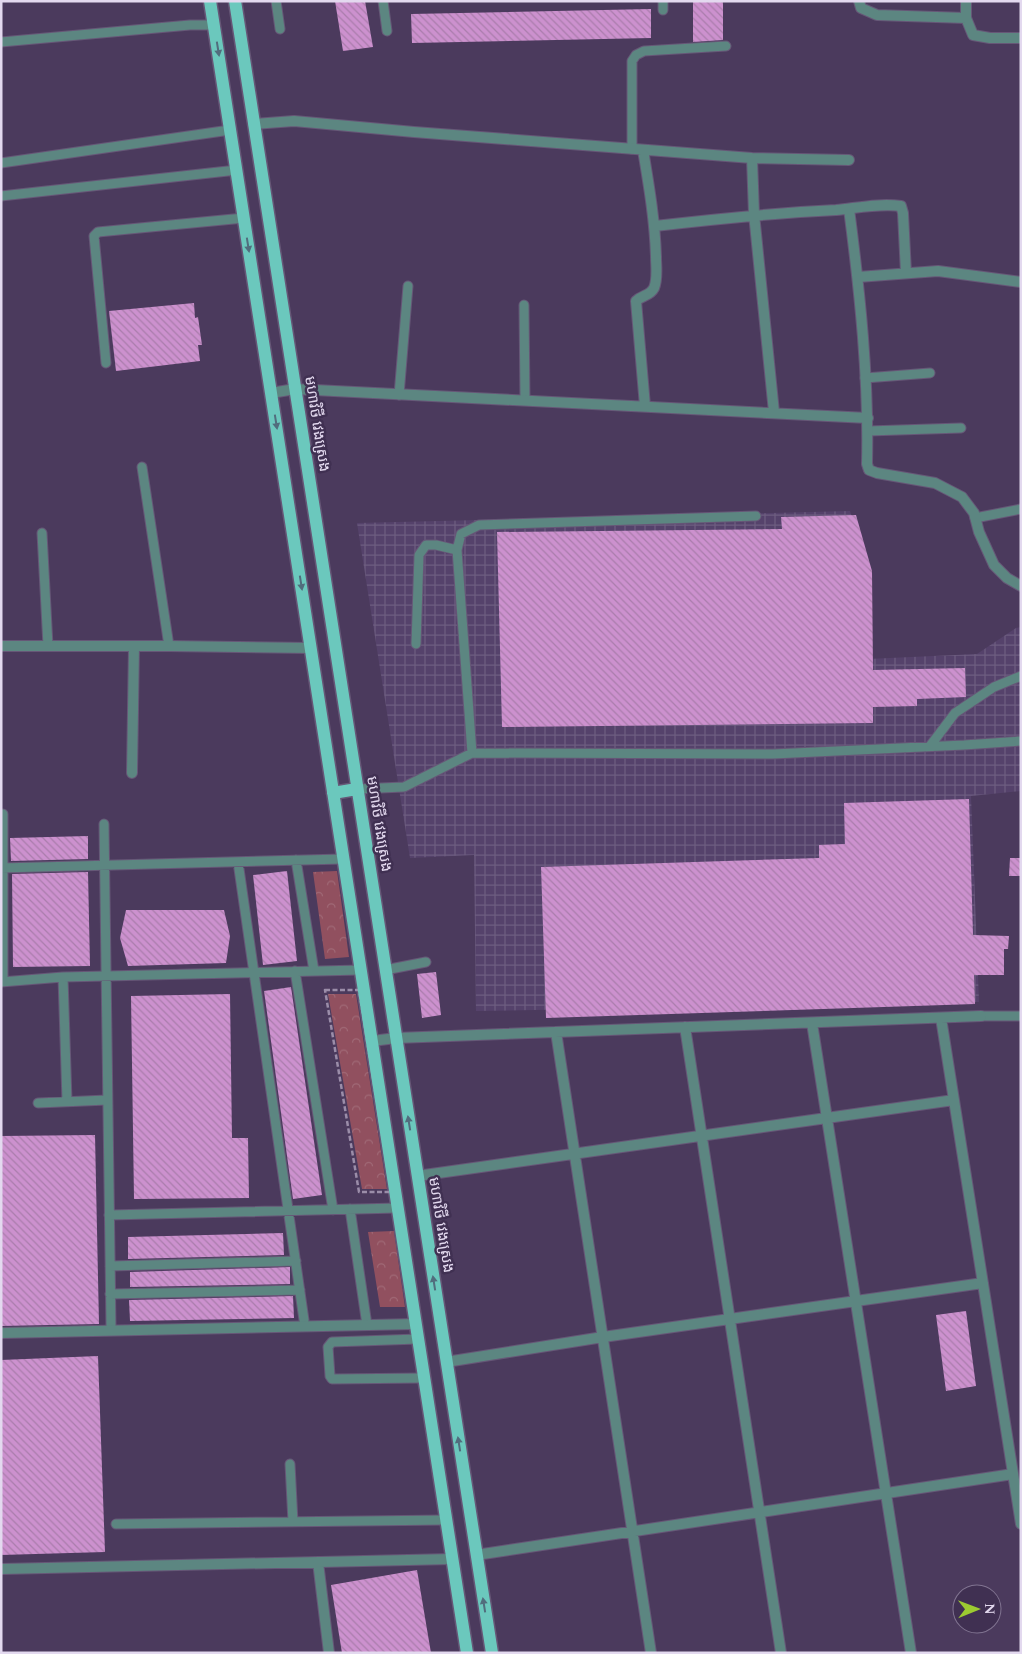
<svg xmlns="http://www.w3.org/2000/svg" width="1022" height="1654" viewBox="0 0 1022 1654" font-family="Spectral,'Noto Sans Khmer',serif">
<defs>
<pattern id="industrial-grid" width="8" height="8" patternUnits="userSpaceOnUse" patternTransform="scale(1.25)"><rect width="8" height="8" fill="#55426b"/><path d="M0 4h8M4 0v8" fill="none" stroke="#6d5d80"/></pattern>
<pattern id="park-crowns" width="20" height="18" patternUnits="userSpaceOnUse" patternTransform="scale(1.25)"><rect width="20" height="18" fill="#91505f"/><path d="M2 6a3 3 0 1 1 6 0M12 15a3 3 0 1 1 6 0" fill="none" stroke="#a06976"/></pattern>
<pattern id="building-back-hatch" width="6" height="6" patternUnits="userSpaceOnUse" patternTransform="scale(1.25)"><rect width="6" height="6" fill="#cc91ce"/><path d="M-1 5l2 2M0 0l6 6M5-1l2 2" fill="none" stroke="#aa7dac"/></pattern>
</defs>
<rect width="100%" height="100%" fill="#4b3a5d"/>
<!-- industrial -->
<path fill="url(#industrial-grid)" d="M850,511L865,557L868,659L977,654L1016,628L1021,627V791L971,796L979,1002L476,1011L474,855L410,858L357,523Z"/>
<!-- park -->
<path fill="url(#park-crowns)" d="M337,871L349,957L325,959L313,872Z
M328,994H356L387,1189H362Z
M394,1231L405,1307H380L368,1232Z"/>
<!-- building -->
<path fill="url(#building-back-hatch)" d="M335,1H365L373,47L343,51Z
M693,1H723V40L693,42Z
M651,9V38L412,43L411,14Z
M194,303L195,318L198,317L202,345H198L200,361L116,371L109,311Z
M856,515L872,571L873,670L965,668L966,697L917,699V706L873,707V723L502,727L497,532L782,529L781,517Z
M969,799L973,935L1009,936L1008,949H1004V975H974L975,1004L546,1018L541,867L819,858V845L845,844L844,803Z
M88,836V859L11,861L10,838Z
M1010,858H1021V876H1009Z
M287,871L297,961L263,965L253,875Z
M88,872L90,966L13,967L12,874Z
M126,910H224L230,936L226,963L128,966L120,938Z
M436,972L441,1015L422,1018L417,974Z
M291,987L322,1195L293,1199L264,991Z
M230,994L232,1138H248L249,1198L134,1199L131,996Z
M95,1135L99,1324L1,1326V1136Z
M283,1233L284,1255L128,1259V1237Z
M290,1267V1284L130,1287V1272Z
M293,1296L294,1318L130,1321L129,1300Z
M966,1311L976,1386L946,1391L936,1315Z
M98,1356L105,1552L1,1555V1360Z
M417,1570L431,1653H342L331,1585Z"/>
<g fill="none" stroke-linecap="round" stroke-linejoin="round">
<!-- service casing -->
<g stroke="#665777" stroke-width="11">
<path id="service" d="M276,1L280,29
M383,1L387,31
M663,1V10
M1,42L190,25H214
M632,149V61L636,55L644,51L726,46
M1,163L230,130
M1,196L237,170
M524,305L525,400
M106,363L94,236L98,232L244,218
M865,378L930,373
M399,395L408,286
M868,431L961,428
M142,467L169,646
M975,518L1021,509
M42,533L48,646
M416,644L419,555L426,545H436L457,550
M930,746L955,713L994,687L1021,676
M472,753L457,550L461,534L479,525L756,516
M357,789L404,787L472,753L773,754L964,745L1021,741
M3,814V981
M104,824L111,1327
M296,860L314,971
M238,862L304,1320
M1,868L343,859
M385,970L426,962
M295,971L333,1210
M63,977L67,1101
M1,982L63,977L361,970
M981,1016H1021
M38,1103L107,1100
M350,1209L367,1325
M109,1215L398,1208
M110,1266L296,1261
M110,1294L300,1290
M418,1339L332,1342L328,1347L330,1376L332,1379L424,1378
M290,1464L293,1522
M116,1524L446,1520"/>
</g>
<!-- minor casing -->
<g stroke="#665777" stroke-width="12">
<path id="minor" d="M859,1L861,8L877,15L966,18
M966,1V18L973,35L990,38H1021
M253,124L294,121L414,132L752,158L849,160
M643,150C649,186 655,221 656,257C656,266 658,279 654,288C650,296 642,295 636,301L645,406
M752,158L754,214L774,412
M849,209C860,293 869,379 867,464L869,470L877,473L935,483L962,497L974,513L979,532L994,565L1007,578L1021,586
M655,226C715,219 775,213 836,210C857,208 879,203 901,206L903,213L906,273
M858,277L938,271L1021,282
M271,393L295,389L868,418
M1,646H169L311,648
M132,773L134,646
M941,1018L1021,1524
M812,1023L911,1653
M685,1027L781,1653
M556,1032L651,1653
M372,1041L396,1038L981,1016
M417,1176L954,1100
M446,1362L603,1337L983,1283
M476,1555L1013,1474
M318,1562L329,1653
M1,1569L452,1559"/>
</g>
<!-- tertiary casing -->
<g stroke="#665777" stroke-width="12">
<path id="tertiary" d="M1,1333L416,1324"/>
</g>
<!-- primary casing -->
<g stroke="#665777" stroke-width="15">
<path id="primary" d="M210,1L467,1653
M235,1L492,1653
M333,793L357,789"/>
</g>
<!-- path -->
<path stroke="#9b8da9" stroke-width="2.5" stroke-dasharray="5 2.5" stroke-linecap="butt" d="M325,990H359L391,1192H359Z"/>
<!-- service -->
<use href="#service" stroke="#5c8681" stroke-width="9"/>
<!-- minor -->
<use href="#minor" stroke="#5c8681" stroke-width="10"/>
<!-- tertiary -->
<use href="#tertiary" stroke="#5c8681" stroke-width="10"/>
<!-- primary -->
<use href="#primary" stroke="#6bc8bd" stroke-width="12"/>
</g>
<!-- one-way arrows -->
<defs><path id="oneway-solid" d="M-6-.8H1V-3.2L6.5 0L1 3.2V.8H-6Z" transform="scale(1.25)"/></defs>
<g fill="#516d7d">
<use href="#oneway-solid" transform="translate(218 49) rotate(81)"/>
<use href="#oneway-solid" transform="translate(248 245) rotate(81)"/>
<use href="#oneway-solid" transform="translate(276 422) rotate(81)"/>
<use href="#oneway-solid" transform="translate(301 583) rotate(81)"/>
<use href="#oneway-solid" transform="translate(409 1123) rotate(-99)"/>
<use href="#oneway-solid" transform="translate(434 1283) rotate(-99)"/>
<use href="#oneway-solid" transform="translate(459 1444) rotate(-99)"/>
<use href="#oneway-solid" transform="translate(484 1605) rotate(-99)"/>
</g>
<g text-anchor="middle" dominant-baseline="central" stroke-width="5" stroke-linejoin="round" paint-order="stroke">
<!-- street labels -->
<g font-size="15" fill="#e3d9ef" stroke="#403052">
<text transform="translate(317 424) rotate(81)">មហាវិថី វេងស្រេង</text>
<text transform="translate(379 824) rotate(81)">មហាវិថី វេងស្រេង</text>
<text transform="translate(441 1225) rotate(81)">មហាវិថី វេងស្រេង</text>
</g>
</g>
<!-- border -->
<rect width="1022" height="1654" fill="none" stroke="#e3d9ef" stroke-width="5"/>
<!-- north arrow -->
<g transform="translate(977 1609) rotate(89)"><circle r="24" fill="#403052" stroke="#817491"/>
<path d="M0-4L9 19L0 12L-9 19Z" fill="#9cca31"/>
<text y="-8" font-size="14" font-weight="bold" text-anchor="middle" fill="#e3d9ef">N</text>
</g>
</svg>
